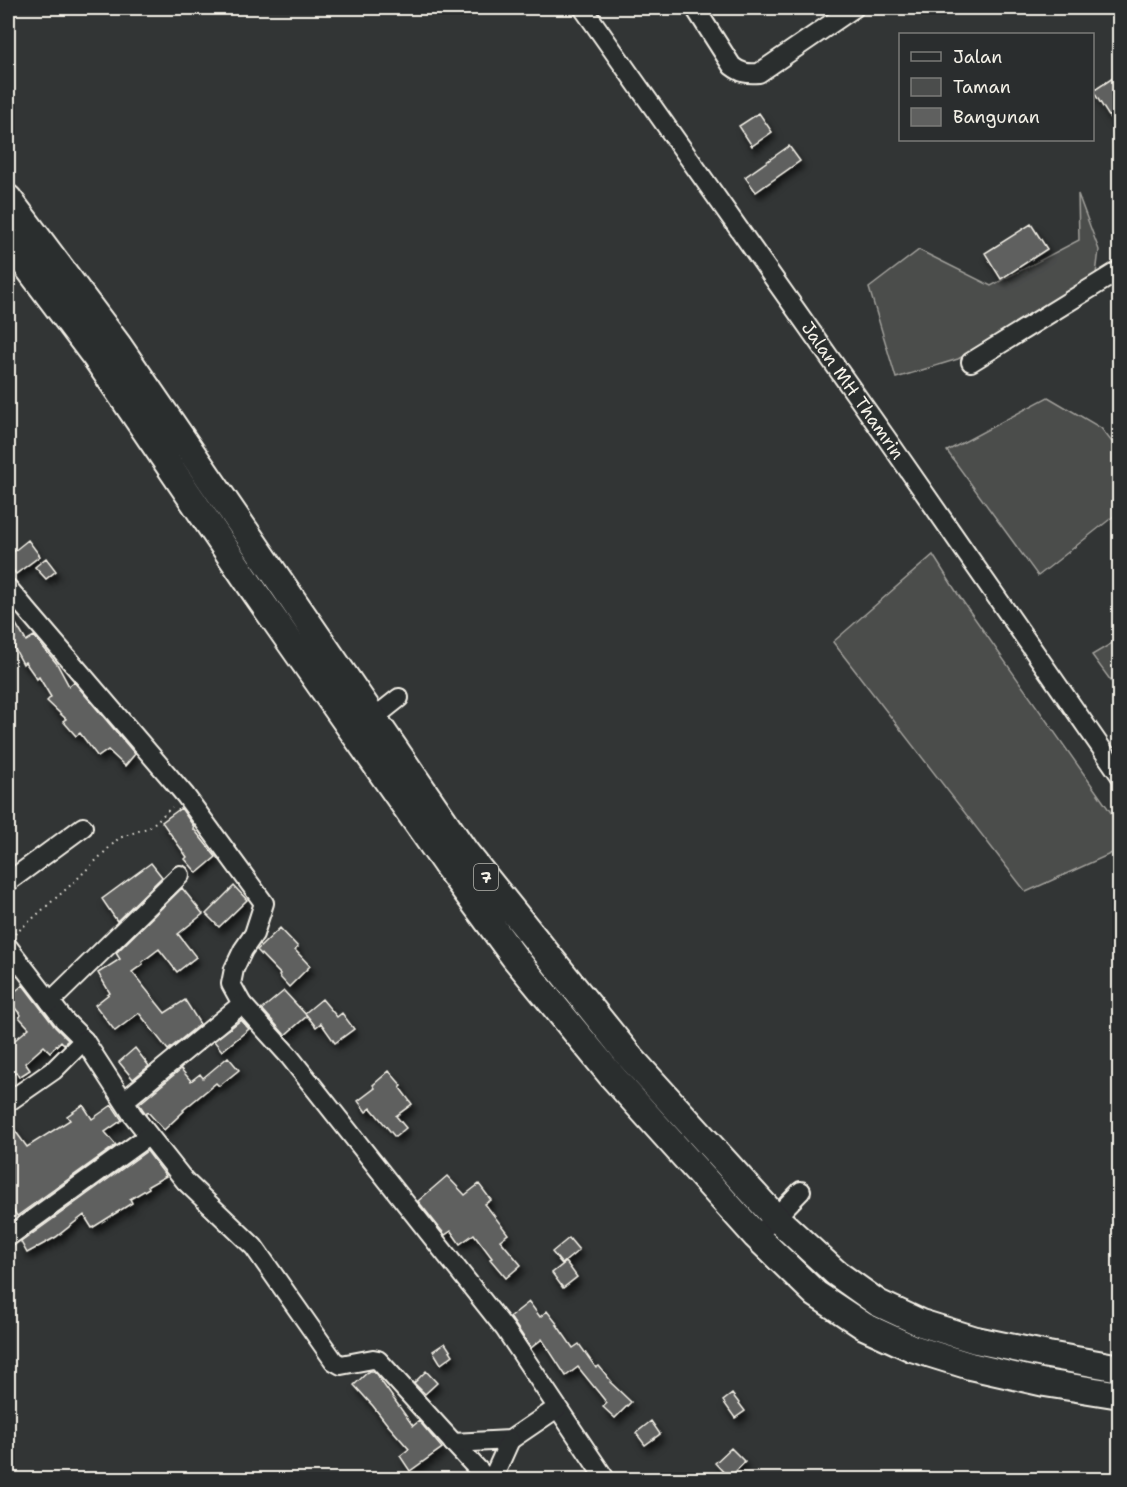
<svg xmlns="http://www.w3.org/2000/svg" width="1127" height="1487" viewBox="0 0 1127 1487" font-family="'Shantell Sans',sans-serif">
<defs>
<filter id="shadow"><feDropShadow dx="3.5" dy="6" stdDeviation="3" flood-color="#0009"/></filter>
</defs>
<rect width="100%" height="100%" fill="#323535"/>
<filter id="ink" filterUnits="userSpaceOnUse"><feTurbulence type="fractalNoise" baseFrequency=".0167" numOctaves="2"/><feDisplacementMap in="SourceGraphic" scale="12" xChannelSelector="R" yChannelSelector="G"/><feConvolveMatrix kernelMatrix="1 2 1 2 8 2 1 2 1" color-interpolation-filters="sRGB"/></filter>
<g filter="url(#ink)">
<!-- green -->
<path fill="#4b4d4c" stroke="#a09f9a" stroke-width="1.5" d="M1078,194L1099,250L1095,282L958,359L896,378L869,288L919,250L991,286L1079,240Z
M1048,397L1101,428L1119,451V512L1038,576L947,451Z
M933,555L959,596L1119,824V850L1026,892L833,642Z
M1119,639V692L1092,655Z"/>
<!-- building -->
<path fill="#5f605f" stroke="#f4f1e8" stroke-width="1.5" filter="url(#shadow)" d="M1119,74V111L1110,118L1093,91Z
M759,113L772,132L752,146L739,126Z
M789,146L800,161L756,192L745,177Z
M1031,224L1047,249L1001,279L985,253Z
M28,540L40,556L16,574L8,563V556Z
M46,558L56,571L46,579L35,567Z
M8,611L26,641L34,636L57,664L69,686L74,682L135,754L125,766L108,750L98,757L80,733L76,736L63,721L66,719L47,701L51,697L39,677L37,679L25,662L23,664L8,636Z
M181,808L194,827L193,828L216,857L197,873L185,859L187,857L162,822Z
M151,863L162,877L117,921L102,899Z
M234,886L247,900L219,927L206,914Z
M182,888L203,914L178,934L196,957L177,972L159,949L142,962L143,964L132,972L165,1013L185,1000L200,1024L168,1050L139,1013L115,1031L95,1005L110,993L98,973L120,959L116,953Z
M280,928L298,947L295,950L310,966L289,987L279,976L280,974L257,950Z
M23,985L55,1027L68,1040L64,1044L61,1041L50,1052L44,1046L25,1063L30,1070L19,1077L16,1072L8,1080V1046L29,1028L19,1017L21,1015L8,1000V997Z
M284,991L307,1016L285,1035L262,1009Z
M322,999L337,1017L342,1013L354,1029L335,1043L321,1023L316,1027L305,1013Z
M241,1020L249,1029L222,1051L214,1041Z
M135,1048L149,1066L133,1079L119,1062Z
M228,1057L239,1070L219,1086L216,1083L183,1110L184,1111L164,1130L148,1112L146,1114L139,1104L181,1069L191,1081L200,1074L203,1078Z
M389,1071L402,1086L400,1088L412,1104L396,1116L406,1128L395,1137L371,1108L366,1112L358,1101L375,1088L373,1085Z
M83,1105L92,1119L112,1105L122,1120L105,1132L116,1145L17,1216L8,1202V1121L27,1147L70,1120L67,1116Z
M147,1151L166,1176L148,1186L149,1188L130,1199L132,1203L92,1228L84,1215L56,1237L27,1253L21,1242Z
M447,1176L465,1195L479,1184L491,1200L485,1204L508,1234L500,1240L521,1265L506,1278L490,1259L492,1258L474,1234L460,1244L451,1231L445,1235L418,1201Z
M569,1238L579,1250L562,1264L552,1252Z
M566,1262L577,1277L563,1288L552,1273Z
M529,1302L540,1317L547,1311L558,1325H557L573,1348L579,1344L596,1368L599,1366L611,1381L610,1382L631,1402L615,1418L603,1407L607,1403L578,1367L566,1376L542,1339L531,1348L510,1317Z
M445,1343L453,1355L441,1364L433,1351Z
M369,1371H372L376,1374L413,1426L419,1421L442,1448L410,1471L400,1456L409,1449L387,1424L373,1406L354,1385Z
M426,1371L437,1383L425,1394L414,1383Z
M732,1394L745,1411L735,1418L723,1401Z
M651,1421L660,1434L645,1445L636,1433Z
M731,1448L745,1462L729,1478L715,1463Z"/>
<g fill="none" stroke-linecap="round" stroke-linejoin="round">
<!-- minor casing -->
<g stroke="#f4f1e8" stroke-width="22">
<g id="minor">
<path id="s1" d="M583,8L887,439L1120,775"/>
<path d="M695,8L732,66C741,73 747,74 759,73L854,8"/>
<path d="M971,362L1120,270"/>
<path d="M8,588L185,795L264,903L254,934L243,950L234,969L231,984L242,1004L289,1056L505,1329L606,1480"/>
<path d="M365,725L399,698"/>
<path d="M8,882L83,827"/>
<path d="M8,947L64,1020L84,1040L132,1114L185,1181L254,1247L334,1361L341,1365L373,1359L378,1360C415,1400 450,1440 488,1480"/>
<path d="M50,1002L180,875"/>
<path d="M124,1101L242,1004"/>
<path d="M8,1102L54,1070L84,1040"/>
<path d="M768,1225L801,1191"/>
<path d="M8,1237L148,1136"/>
<path d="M453,1443L510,1440L557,1408"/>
<path d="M492,1480L510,1440"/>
</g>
</g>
<!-- highway casing -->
<g stroke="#f4f1e8" stroke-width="30">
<path id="highway" d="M8,198L118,345L466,853L630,1057L775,1217L836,1273L878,1303L921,1323L976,1340L1048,1355L1120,1368
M8,241L96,358L257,595L445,863L515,958L611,1075L756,1236L816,1294L864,1326L912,1348L970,1366L1045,1383L1120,1395"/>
</g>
<!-- path -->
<path stroke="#f4f1e8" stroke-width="2" stroke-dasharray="1.5 4.5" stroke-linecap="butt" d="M15,934L73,883L119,838L150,827L172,807"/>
<!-- minor -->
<use href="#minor" stroke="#2a2d2e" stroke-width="18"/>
<!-- highway -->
<use href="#highway" stroke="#2a2d2e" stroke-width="26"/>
</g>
</g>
<g text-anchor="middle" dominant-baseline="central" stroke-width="5" stroke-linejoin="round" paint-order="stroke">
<!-- shield labels -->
<rect fill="#2a2d2e" stroke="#b7b6b0" stroke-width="1.5" x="474" y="864" width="24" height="26" rx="4.5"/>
<g font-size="16" font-weight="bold" fill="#f4f1e8">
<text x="486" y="877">7</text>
</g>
<!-- street labels -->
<g font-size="18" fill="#f4f1e8" stroke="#2a2d2e">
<text stroke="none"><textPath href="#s1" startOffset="468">Jalan MH Thamrin</textPath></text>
</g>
</g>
<!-- margin -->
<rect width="1127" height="1487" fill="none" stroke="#2a2d2e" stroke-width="30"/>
<rect x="15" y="15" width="1097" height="1457" fill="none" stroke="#f4f1e8" stroke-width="2" filter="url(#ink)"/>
<!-- legend -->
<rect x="899" y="33" width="195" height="108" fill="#2a2d2e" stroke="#7b7b78" stroke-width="1.5"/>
<rect x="911" y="52" width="30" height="9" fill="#2a2d2e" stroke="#7b7b78" stroke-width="1.5"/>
<text x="953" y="63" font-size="18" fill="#f4f1e8">Jalan</text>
<rect x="911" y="78" width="30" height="18" fill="#4b4d4c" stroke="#7b7b78" stroke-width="1.5"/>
<text x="953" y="93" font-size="18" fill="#f4f1e8">Taman</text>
<rect x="911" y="108" width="30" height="18" fill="#5f605f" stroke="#7b7b78" stroke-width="1.5"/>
<text x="953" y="123" font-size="18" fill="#f4f1e8">Bangunan</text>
</svg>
